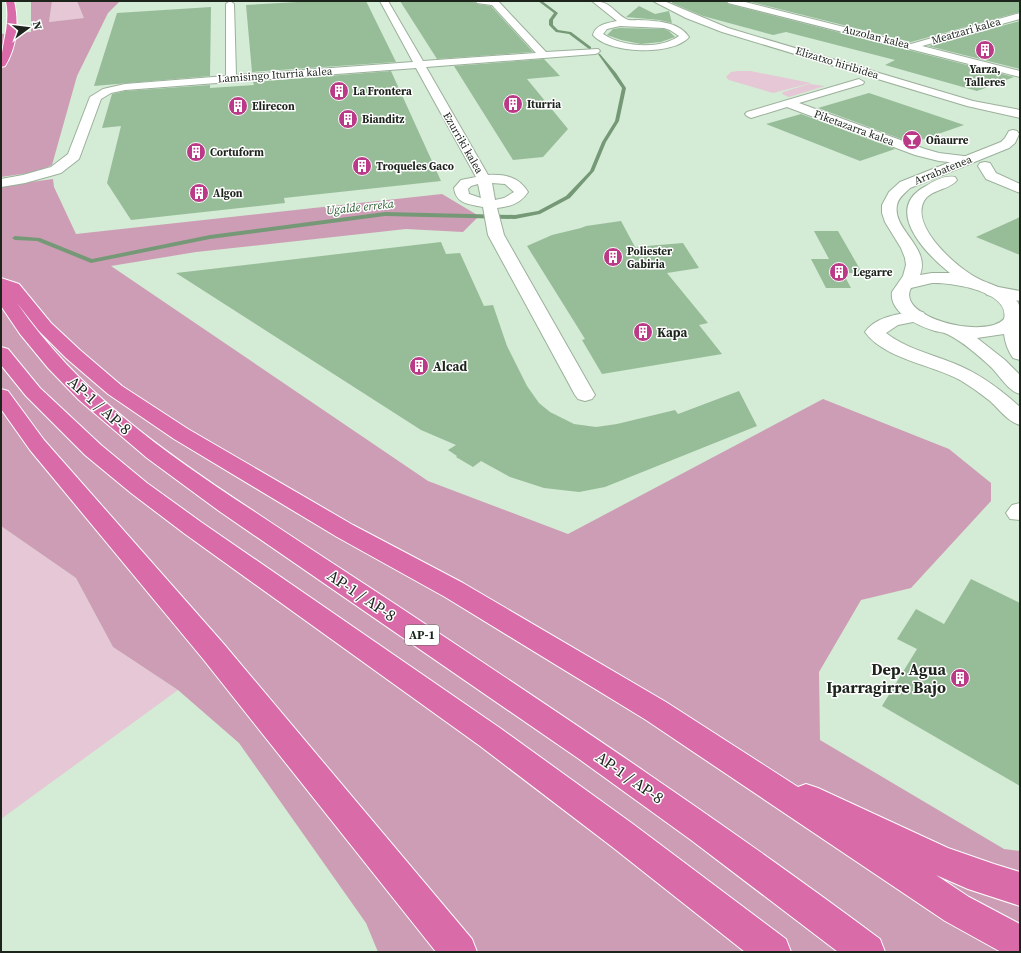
<svg xmlns="http://www.w3.org/2000/svg" width="1021" height="953" viewBox="0 0 1021 953" font-family="'Source Serif 4',serif">
<rect width="100%" height="100%" fill="#d4ebd5"/>
<!-- green -->
<path fill="#e6c7d6" d="M52,1H77L85,18L49,22Z
M738,71H750L811,83L773,93L729,80L726,77L731,72Z
M809,84L825,86L789,97L782,94L783,92Z
M1,526L76,578L113,647L178,690L1,819Z"/>
<!-- forest -->
<path fill="#cd9db5" d="M31,1H52L49,22L84,18L77,1H120L108,13L77,76L52,165L36,172L1,177V34L31,32Z
M53,179L54,187L76,234L442,194L479,216L463,232L406,229L196,252L111,266L428,481L568,534L823,399L949,449L991,483V501L911,588L861,600L819,672L820,740L1004,849L1020,851V952H378L366,923L239,743L178,690L113,647L76,578L1,526V186Z"/>
<g fill="none" stroke-linecap="round" stroke-linejoin="round">
<!-- stream -->
<path fill="#759976" fill-rule="evenodd" d="M538,1H542L558,13L553,20V25L558,30L571,32L591,47V49H589L569,34L556,32L549,25V20L554,13Z
M598,54H600L616,73L626,88L619,121L606,142L594,171L570,198L540,214L515,219L385,216L210,239L91,263L37,241L15,240L12,238L15,236L40,238L92,259L210,235L385,212L515,215L538,211L566,196L590,171L602,142L615,121L622,88Z"/>
</g>
<!-- building -->
<path fill="#97bd98" d="M314,1H366L396,62L252,72L246,5Z
M400,1H474L477,4L491,6L533,52L437,59Z
M672,1H726L728,4L1014,77L977,91L885,65L895,60L786,32L773,35L703,16L672,3Z
M747,1H1020V12L911,42Z
M639,6L655,14L669,11L672,23L659,20L626,17Z
M211,7L210,76L94,86L117,13Z
M1020,21V69L928,46Z
M620,28L664,29L669,31L675,37L661,42L641,44L621,40L607,35L613,29Z
M544,59L560,76L527,79L568,129L543,157L513,160L454,66Z
M391,71L441,181L284,198L285,203L131,220L107,183L121,126L102,128L112,94L125,91L210,85V88L254,85L253,82Z
M869,93L964,125L912,143L818,108Z
M801,114L895,149L860,161L766,124Z
M1020,217V255L976,237Z
M621,221L635,247L683,243L699,268L667,273L708,323L699,325L722,354L602,374L582,340L585,339L527,246L552,235L581,228L586,226Z
M814,231H838L861,271H859L860,273H843L851,288H826L811,259H829Z
M441,242L446,254L460,253L484,306L493,305L507,346L527,386L539,403L550,412L574,424L596,427L617,424L675,410L678,414L739,391L757,426L605,487L579,492L544,488L510,477L481,461L473,467L456,457L457,456L448,450L456,445L421,430L176,273Z
M971,579L1020,603V786L882,706L917,649L897,639L916,609L944,624Z"/>
<g fill="none" stroke-linecap="round" stroke-linejoin="round">
<!-- street casing -->
<g stroke="#9bb09b" stroke-width="2">
<path id="street" d="M230,1L234,4L236,75L413,62L380,1H388L423,61L536,53L492,5L477,3L476,1H498L546,52L598,49L600,51L598,53L595,54L426,67L488,175C505,174 519,177 528,192C521,203 510,207 497,208L504,235L595,395L592,399L585,401L578,399L575,395L488,235L483,207C469,204 456,204 454,188L461,180L476,177L416,68L125,90L111,93L101,99L79,159L61,173L25,183L1,187V179L23,175L51,167L68,154L90,97L103,89L125,84L226,76V4ZM492,183L505,184L514,192L504,198L495,200ZM478,184L481,198L469,194L468,189L471,186Z
M592,1C611,1 612,11 626,19C629,21 634,20 638,20C656,21 678,21 689,37C673,56 609,54 593,35C596,24 608,23 617,21ZM620,26L664,28L670,30L679,36C660,50 622,47 603,34L607,29Z
M727,1H741L911,44L1020,13V19L922,46L1020,71V77L728,3Z
M859,79L864,82L863,84L799,103L925,149L939,153L972,157L973,160L972,163L967,164L939,161L915,155L787,107L751,118L747,116L745,114L747,112Z
M985,162L990,163L996,173L1020,184V193L986,179L978,166L980,163Z
M993,286L1020,291V301L987,295L985,291L987,287Z
M917,311L923,312L926,316L923,320L898,325L886,333C905,348 931,354 953,363C979,373 1000,389 1020,407V425C1008,422 999,409 990,401C980,393 970,386 960,380C932,365 883,358 865,332C876,316 900,314 917,311Z
M1020,503V520L1010,519L1006,513L1012,505Z"/>
</g>
<!-- secondary casing -->
<g stroke="#9bb09b" stroke-width="2">
<path id="secondary" d="M653,1H664L728,28L973,101L1020,110V118L967,106L722,32L686,18Z
M1013,130L1017,131L1019,134L1015,143L1009,148L910,188C905,193 898,198 897,205C892,230 931,247 920,275L932,273H950C926,254 882,209 926,186C934,181 945,175 955,177L957,180C950,190 931,189 924,201C910,227 958,269 979,279C993,286 1015,290 1020,308C1021,312 1020,319 1020,323C1020,335 1020,347 1020,360L1013,358C1008,351 1005,343 1004,334L977,338L1005,360L1020,375V394C1008,391 1000,376 991,367C978,355 962,341 947,334C943,332 938,332 935,331C919,326 889,313 892,292L903,276L906,265L905,258L901,248L885,222L882,213V205L889,192L900,182L1001,142L1005,138L1009,131ZM932,283C950,282 1011,291 1004,319C985,340 895,317 911,288Z"/>
</g>
<!-- highway casing -->
<g stroke="#fff" stroke-width="2">
<path id="highway" d="M6,1H14C19,22 17,47 5,66L1,67C1,43 11,26 6,1Z
M1,278L19,284L51,323L80,350L122,386L188,429L353,525L463,583L666,702L798,787L806,784L818,788L948,848L994,864L1020,872V906L968,889L936,875L969,897L1020,924V952H1001L945,921L646,720L445,597L337,537L174,439L108,394L66,358L39,331L17,303C78,392 166,454 255,512C301,543 348,573 395,604C559,713 722,821 880,939L885,952H838L691,840L579,759L219,511L147,458L79,400L48,368L20,334L1,306Z
M1,347L8,349L40,388L101,445L147,483L201,522L500,728L633,824L786,939L791,952H745L611,846L480,746L185,534L131,493L85,455L26,396L1,365Z
M1,389L8,391L44,440L223,643L472,939L477,952H436L203,659L30,450L1,409Z"/>
</g>
<!-- street -->
<use href="#street" fill="#fff" fill-rule="evenodd"/>
<!-- secondary -->
<use href="#secondary" fill="#fff" fill-rule="evenodd"/>
<!-- highway -->
<use href="#highway" fill="#da6ba9" fill-rule="evenodd"/>
</g>
<!-- icons -->
<defs>
<g id="building-disc" transform="scale(1)"><circle r="9.5" fill="#ba3a87" stroke="#fff"/><path d="M-4-6H4V6H1V3H-1V6H-4ZM-2.5-4.3h1.7v1.8h-1.7ZM.8-4.3h1.7v1.8H.8ZM-2.5-1h1.7V.8h-1.7ZM.8-1h1.7V.8H.8Z" fill="#fff"/></g>
<g id="bar-disc" transform="scale(1)"><circle r="9.5" fill="#ba3a87" stroke="#fff"/><path d="M-6-5H6L.8 .8V4.5H3.5V6h-7V4.5H-.8V.8Z" fill="#fff"/></g>
</defs>
<g fill-rule="evenodd">
<use href="#building-disc" x="985" y="50"/>
<use href="#building-disc" x="339" y="91"/>
<use href="#building-disc" x="513" y="104"/>
<use href="#building-disc" x="238" y="106"/>
<use href="#building-disc" x="348" y="119"/>
<use href="#bar-disc" x="912" y="140"/>
<use href="#building-disc" x="196" y="152"/>
<use href="#building-disc" x="362" y="166"/>
<use href="#building-disc" x="199" y="193"/>
<use href="#building-disc" x="613" y="257"/>
<use href="#building-disc" x="839" y="272"/>
<use href="#building-disc" x="643" y="332"/>
<use href="#building-disc" x="419" y="366"/>
<use href="#building-disc" x="960" y="678"/>
</g>
<g text-anchor="middle" dominant-baseline="central" stroke-width="3" stroke-linejoin="round" paint-order="stroke">
<!-- far-street labels -->
<g font-size="11" fill="#1c241c" stroke="#fff">
<text transform="translate(966 31) rotate(-16)">Meatzari kalea</text>
<text transform="translate(876 37) rotate(14)">Auzolan kalea</text>
<text transform="translate(837 63) rotate(17)">Elizatxo hiribidea</text>
<text transform="translate(275 75) rotate(-4)">Lamisingo Iturria kalea</text>
<text transform="translate(854 128) rotate(20)">Piketazarra kalea</text>
<text transform="translate(463 143) rotate(60)">Ezurriki kalea</text>
<text transform="translate(943 170) rotate(-22)">Arrabatenea</text>
</g>
<!-- far-poi labels -->
<g font-size="11" font-weight="bold" fill="#1c241c" stroke="#fff" text-anchor="start">
<text x="985" y="69" text-anchor="middle">Yarza,<tspan x="985" dy="13">Talleres</tspan></text>
<text x="353" y="91">La Frontera</text>
<text x="527" y="104">Iturria</text>
<text x="252" y="106">Elirecon</text>
<text x="362" y="119">Bianditz</text>
<text x="926" y="140">Oñaurre</text>
<text x="210" y="152">Cortuform</text>
<text x="376" y="166">Troqueles Gaco</text>
<text x="213" y="193">Algon</text>
<text x="627" y="251">Poliester<tspan x="627" dy="13">Gabiria</tspan></text>
<text x="853" y="272">Legarre</text>
</g>
<!-- far-water labels -->
<g font-size="12" font-style="italic" fill="#2b5f30" stroke="#fff">
<text transform="translate(360 207) rotate(-6)">Ugalde erreka</text>
</g>
<!-- shield labels -->
<rect fill="#fff" stroke="#606660" stroke-width="1" x="405" y="625" width="34" height="20" rx="3"/>
<g font-size="12" font-weight="bold" fill="#1c241c">
<text x="422" y="635">AP-1</text>
</g>
<!-- poi labels -->
<g font-size="13" font-weight="bold" fill="#1c241c" stroke="#fff" text-anchor="start">
<text x="657" y="332">Kapa</text>
<text x="433" y="366">Alcad</text>
</g>
<!-- near-street labels -->
<g font-size="16" fill="#1c241c" stroke="#fff">
<text transform="translate(100 405) rotate(42)">AP-1 / AP-8</text>
<text transform="translate(362 595) rotate(34)">AP-1 / AP-8</text>
<text transform="translate(630 777) rotate(35)">AP-1 / AP-8</text>
</g>
<!-- near-poi labels -->
<g font-size="16" font-weight="bold" fill="#1c241c" stroke="#fff" text-anchor="end">
<text x="946" y="669">Dep. Agua<tspan x="946" dy="18">Iparragirre Bajo</tspan></text>
</g>
</g>
<!-- border -->
<rect width="1021" height="953" fill="none" stroke="#1c241c" stroke-width="4"/>
<!-- north arrow -->
<g transform="translate(28 28) rotate(75)" stroke="#ffffff" stroke-width="3" paint-order="stroke">
<path d="M0-3L7 15L0 10L-7 15Z" fill="#1c241c"/>
<text y="-6" font-size="11" font-weight="bold" text-anchor="middle" fill="#1c241c">N</text>
</g>
</svg>
